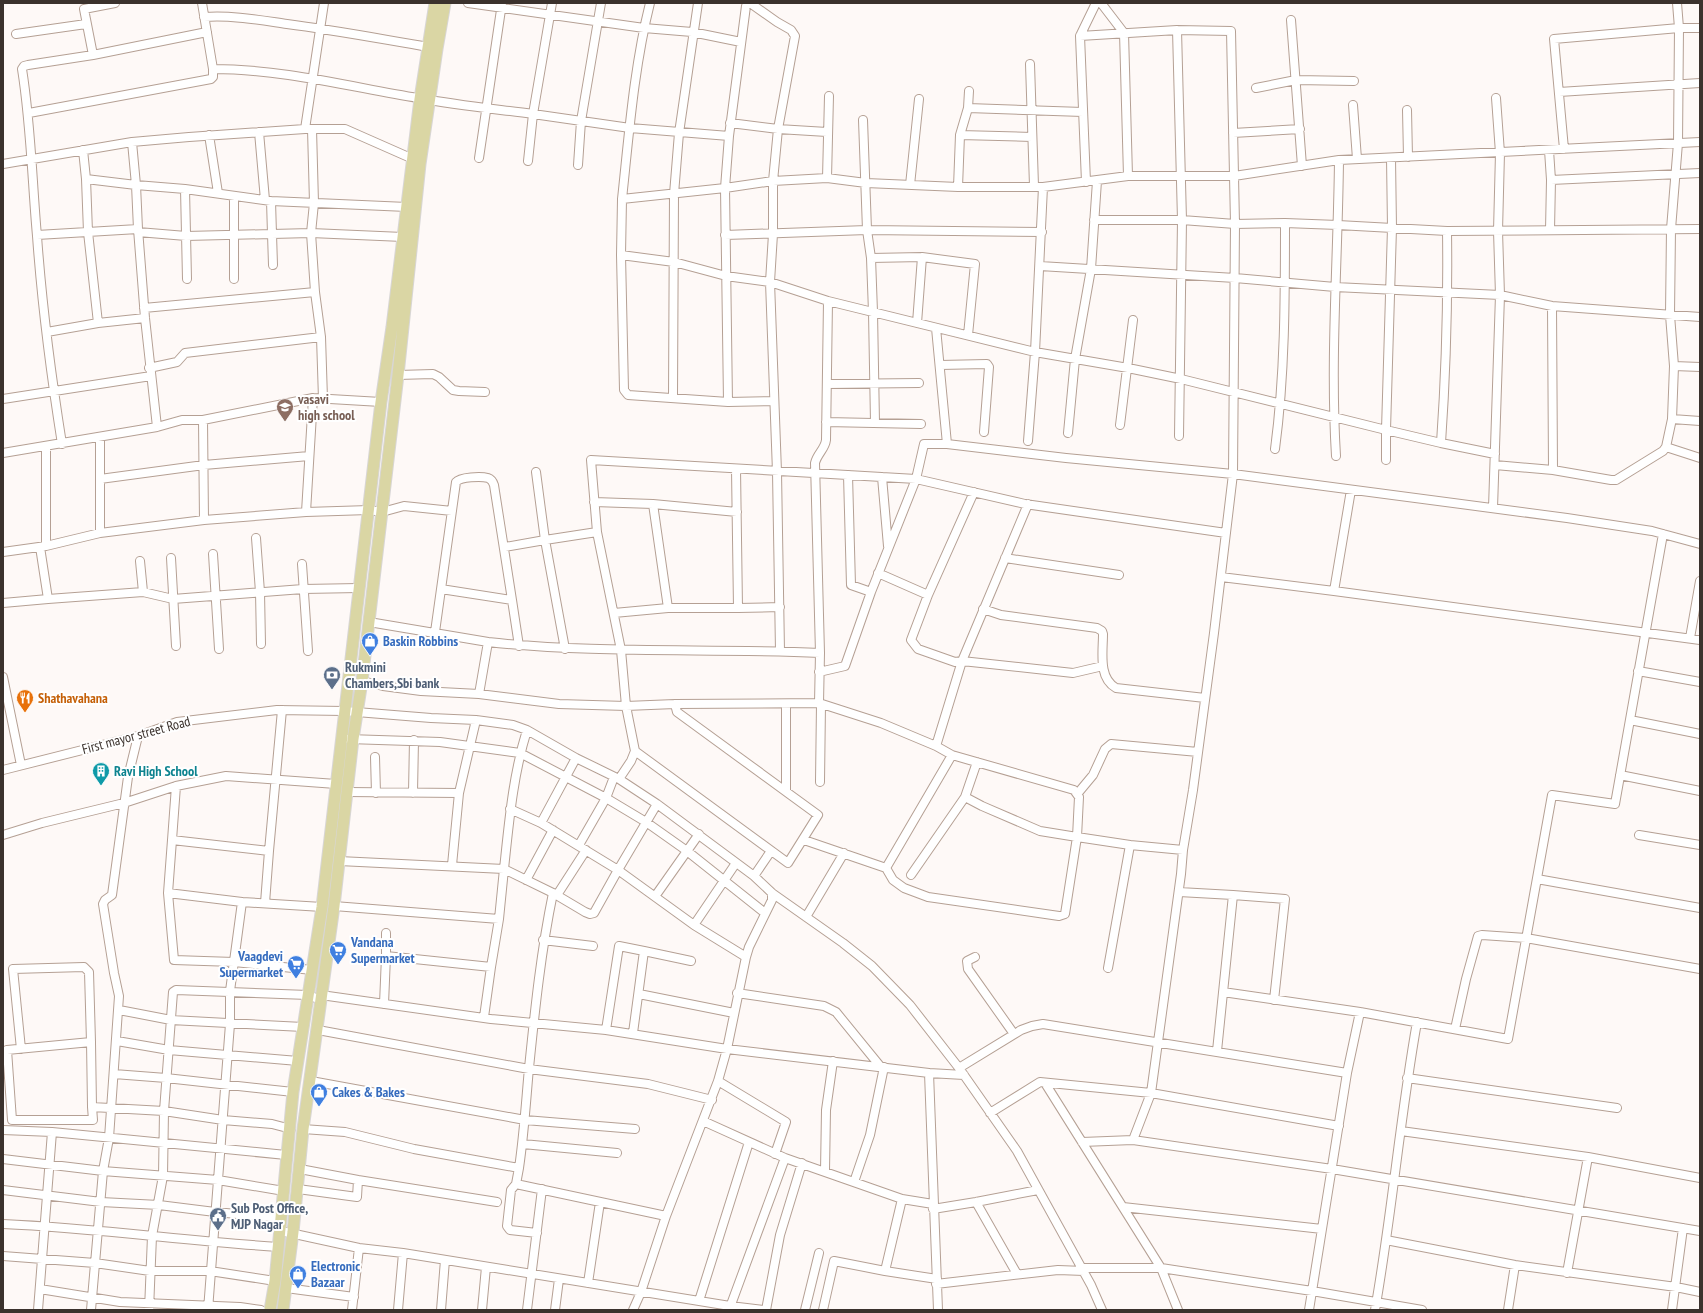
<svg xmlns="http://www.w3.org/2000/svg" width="1703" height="1313" viewBox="0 0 1703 1313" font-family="'PT Sans Narrow',sans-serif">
<rect width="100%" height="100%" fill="#fef9f7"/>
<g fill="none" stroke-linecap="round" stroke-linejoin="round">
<!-- minor casing -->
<g stroke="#b5a094" stroke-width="10">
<path id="minor" d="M468,3L644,28L692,32L741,42
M552,3L533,114L630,128L729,136L725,188L622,199C629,134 634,67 650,3
M750,3L777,22L791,30L795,36L778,129L773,181V234L770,282L777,472L780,651
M1101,3L1124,33L1128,176
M204,17C232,15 259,20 287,24C334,30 381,39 429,47
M1291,20L1302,166
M1177,30L1182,220L1179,436
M16,34L86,24
M1080,36L1177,30L1231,31L1235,224L1233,474L1214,633L1193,790L1183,850L1181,874L1151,1093L1133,1140
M93,55L84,9L115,3
M1030,64L1034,186
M213,69C282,69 351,87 418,98C456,105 495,109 533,114L528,161
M1256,88L1296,80L1354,81
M1559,92L1700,83
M1353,105L1357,159
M968,108L1083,112
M1407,110L1408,157
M29,113L211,79L213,77V69L202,3
M863,120L867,230L871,258L873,312L875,423
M730,123L778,129L827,132
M305,129L324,3
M312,129L314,203L311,233L315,292L321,337
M259,132L265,200
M1233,133L1300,129
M209,135L218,193
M960,135L1032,137
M729,136L746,6L750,3
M1564,149L1554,39L1679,28H1700
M83,150L86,179L88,232L98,323
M1549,150L1551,180L1550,230
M479,158L502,3
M3,164L132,142L189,137L305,129H345L413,159
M578,165L581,121L601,3
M827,178L829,96
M86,179L136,185L132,142
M1551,180L1700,173
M1086,182L1080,36L1096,3
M910,185L919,99
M958,187L960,135L968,108L969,91
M185,189L187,279
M234,196V279
M622,199L621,255L624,390L628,395L728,402L774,401
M1094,220H1182L1235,224L1285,223L1338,225L1447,231L1700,229
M1447,231C1448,302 1446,372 1441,443L1495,454
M138,232L186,236L272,234L271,201
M37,235L138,229L136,185L185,189L271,201L407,207
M725,235L867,230L1042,232
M621,255L674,262L726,276L770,282L828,301L1035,352L1128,368L1181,379L1386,430L1392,228L1391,158
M871,258L922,257L975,264L968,335
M273,265L272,234L311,233L403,237
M1040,266L1235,278L1335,287L1500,295L1552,306L1700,317
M144,308L315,292
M917,323L922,257
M936,328L947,444
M47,332L98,323L145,318
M940,365L987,364L989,367L984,432
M1674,366L1700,367
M149,368L177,362L185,353L321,337L323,399
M398,375L433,374L439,377L453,390L459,391L485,392
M827,384L919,383
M313,398L306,512L369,510L382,512L404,506L452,511
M673,398L674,194L679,133L698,3
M3,399L151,376
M728,402L725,188L773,181L827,178L866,183L958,187H1043L1128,176H1234L1339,160L1700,142
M1672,419L1700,421
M203,420L204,520L306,512
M826,422L921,424
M1120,425L1133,320
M157,427L182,420H203L313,398L381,402
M1068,433L1075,359L1091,269L1097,181
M100,437V533
M1028,441L1035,352L1043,187
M62,444C51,375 42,305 37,236C32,180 31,125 22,69L24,66L28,65L93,55L207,32
M46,446V546
M1666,447L1700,458
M1275,449C1285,374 1285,299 1285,223
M3,453L157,427L145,318L138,229
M1336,456C1330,358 1338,259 1339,160
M1386,460V430L1441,443
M1495,465L1553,470L1552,306
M1553,470L1611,480H1616L1663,451L1666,447L1672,419L1674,366L1670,315L1671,229L1678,143L1679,28L1677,3
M536,472L545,540L597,532L591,460L916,479L924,444H947L1066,458L1233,474L1567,518L1652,531L1700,544
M882,477L888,546
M100,479L204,465L309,456
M974,492L928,595L911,640L918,649L955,662L962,661L1028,504
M594,502L653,504L737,512
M653,504L668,608H738L736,469
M1493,508L1500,295L1498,231L1500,153L1496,98
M597,532L621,650L626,706L635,751L631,761L619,779
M256,538L260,592L261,644
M40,547L48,599L143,592L173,599L303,589L359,588
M505,547L545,540L565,649
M3,552L46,546L100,533L204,520
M213,554L219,649
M171,558L176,646
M1005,558L1119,575
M140,561L143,592
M302,564L308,651
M878,573L928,595
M1221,577L1334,591L1351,490
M1334,591L1700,640
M871,592L916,479L1025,504L1226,533
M512,600L519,646
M3,603L48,599
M738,608L780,607
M983,609L1001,615L1097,628L1102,631L1103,634C1103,652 1098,678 1116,688L1205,698
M614,613L668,608
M369,622L488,642L479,694
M435,632L456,482C460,477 481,476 488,478C491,479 493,482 494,485L512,600L441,589
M1690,638L1700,581
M488,642C598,654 709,648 820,653L819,703
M820,653L815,463C817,454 825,449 826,440L828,301
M1638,671L1700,682
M819,672L845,666L871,592L851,585L848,475
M3,677L21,765
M362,681L383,686L421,691L479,694L559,704L626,706L675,704L819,703L881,723L936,746L952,755L1074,790L1079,797L1077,837L1040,831L982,806L965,797
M786,704V791
M1630,720L1700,734
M348,739L440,742L520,753L606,798L646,822L687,851L765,913
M936,746L962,661L1073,673L1103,666
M635,751L788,863L818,815L677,712L675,704
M375,757L376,793
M3,770L138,736L177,722L277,710L344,711L431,718L476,720L513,725L527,730L576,758L619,779L657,804L754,876L772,893L843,943L872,966L910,1005L959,1068L1017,1151L1091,1285L1102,1310
M1620,775L1700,791
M820,782L821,704
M347,792L459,793
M413,793L414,740
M1078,793L1093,775L1105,749L1111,744L1198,752
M657,804L618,870L694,925L736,863
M510,809L541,823L618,870L594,913L590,914L585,912L553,893L504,869C509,822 513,775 527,730
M541,823L576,758
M3,835L42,823L124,803L176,786L226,776L336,784
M1639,835L1700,845
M172,840L176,786
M804,840L886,868L952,755
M579,845L606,798L614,777
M269,851L282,710
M452,865L459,793L476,720
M886,868L893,880L904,888L928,897L1059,916L1065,914L1077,837L1130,845L1183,850
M911,875L965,797L977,762
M754,876L771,851
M1537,879L1700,908
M526,880L553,830
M1179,892L1233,895L1217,1051
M168,893L174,960L234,962L312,970
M557,895L586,850
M656,895L699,834
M1233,895L1285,899L1274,1000
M265,903L269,851L172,840L168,893L242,902L322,907
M334,906L499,919L504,869L339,861
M806,917L844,853
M694,925L746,957
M386,933V956L491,967L484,1017
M543,940L593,946
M644,951L691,961
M975,957L967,961L968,969L1014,1034
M491,967L499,919
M1108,968L1130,845
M1223,992L1360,1012L1508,1039L1552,795L1615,804L1663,534
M737,993L824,1006L836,1012L880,1066
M639,994L734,1013
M321,995L491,1019L606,1030L727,1049L929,1073L938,1310
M384,1004L386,956
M119,1010L171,1020L303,1027
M1455,1029L1466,979L1478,936L1482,935L1526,938L1700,969
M318,1030L529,1069L648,1084L712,1100
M606,1030L619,946L644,951L633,1033
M117,1041L169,1050L298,1061
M21,1049L13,969L84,967L89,972L91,1042
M959,1068L1021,1030L1032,1026L1043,1024L1347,1073
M929,1073L964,1075
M114,1074L166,1078L293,1092
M1407,1078L1617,1108
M311,1081L525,1120L635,1129
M718,1081L786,1122L775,1154
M1045,1083L1161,1268L1178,1310
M92,1107L91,1042L7,1050L12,1120H93L92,1107L164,1111L223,1120L272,1124L291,1129
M990,1113L1040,1082L1151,1093L1339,1126
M703,1121L785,1158L902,1199
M303,1129L345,1132L414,1149L519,1168L516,1184L666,1216
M3,1130L52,1132L286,1155
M1401,1131L1588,1157L1700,1178
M1082,1142L1133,1140L1332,1169L1700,1231
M523,1144L617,1153
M3,1159L103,1171L218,1180L284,1191
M519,1168C524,1134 526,1101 529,1068C535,1009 541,951 553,893
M300,1169L358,1180
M825,1171L826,1110L833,1061
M854,1182L870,1135L884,1067
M516,1184L511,1190L507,1226L510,1230L537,1233
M298,1189L357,1197L358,1180L497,1202
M3,1190L101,1202L159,1205L215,1212L281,1218
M976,1202L1017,1274
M1123,1207L1322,1229
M933,1209L976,1202L1038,1190
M3,1224C95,1228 187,1241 279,1247
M281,1231L359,1248L403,1253L730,1306L764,1310
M1386,1240L1515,1265L1676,1287L1700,1292
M3,1256L95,1263L150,1271H210L275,1281
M1082,1268H1161L1312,1291L1422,1310
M885,1271L902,1199L933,1204
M1567,1273L1588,1157
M588,1283L600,1202
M936,1284L1058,1270L1084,1271
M286,1288L354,1297
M40,1289L120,1302L240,1307L261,1310
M699,1301L749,1142
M38,1310L52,1132
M91,1310L103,1171L109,1138L119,996L114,973L103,904L105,900L112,895L128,777L138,736
M149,1310L152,1236L163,1176L164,1111L173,992L176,990L308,995L321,1000
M208,1310L230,1024V991L242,902
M352,1310L359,1248
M398,1310L403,1253
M441,1310L445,1260
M482,1310L486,1267
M527,1310L542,1189
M555,1310L559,1279
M633,1310L641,1292L666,1216L718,1081L727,1049L746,957L749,947L772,900V893
M729,1310L785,1158
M766,1310L780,1235L802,1163
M805,1310L819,1253
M823,1310L834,1261L885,1271L937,1279
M1309,1310L1347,1073L1360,1012
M1375,1310C1392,1214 1400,1117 1417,1022
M1508,1310L1515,1265
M1672,1310L1683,1228"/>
</g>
<!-- major casing -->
<g stroke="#d8d6d5" stroke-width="13">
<path id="major" d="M270,1310L275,1281L293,1092L322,907L381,402L392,327L420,99L435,3
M283,1310L293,1232L303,1129L334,906L353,739L362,681L398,375L420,164L437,49L445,3"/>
</g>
<!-- minor -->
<use href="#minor" stroke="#fff" stroke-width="8"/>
<!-- major -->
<use href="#major" stroke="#dad6a4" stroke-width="11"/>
</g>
<!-- icons -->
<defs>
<g id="school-pin" transform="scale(0.9)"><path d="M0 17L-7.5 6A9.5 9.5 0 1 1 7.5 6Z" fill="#8d6e63" stroke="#fff"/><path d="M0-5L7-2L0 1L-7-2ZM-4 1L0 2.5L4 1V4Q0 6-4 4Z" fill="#fff"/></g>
<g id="shop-pin" transform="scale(0.9)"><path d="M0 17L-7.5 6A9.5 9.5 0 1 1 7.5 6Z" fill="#3f7fe0" stroke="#fff"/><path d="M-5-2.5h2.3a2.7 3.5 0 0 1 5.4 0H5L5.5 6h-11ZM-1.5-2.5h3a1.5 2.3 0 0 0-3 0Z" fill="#fff"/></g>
<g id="bank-pin" transform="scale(0.9)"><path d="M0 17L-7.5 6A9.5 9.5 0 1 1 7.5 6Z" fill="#5c6f8a" stroke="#fff"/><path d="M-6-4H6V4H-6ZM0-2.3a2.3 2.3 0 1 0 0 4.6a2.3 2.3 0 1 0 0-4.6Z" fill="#fff"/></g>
<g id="restaurant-pin" transform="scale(0.9)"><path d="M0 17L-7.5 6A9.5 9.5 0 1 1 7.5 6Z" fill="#e8710a" stroke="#fff"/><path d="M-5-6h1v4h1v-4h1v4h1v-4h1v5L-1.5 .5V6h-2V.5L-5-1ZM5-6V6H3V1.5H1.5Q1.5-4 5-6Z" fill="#fff"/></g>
<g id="building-pin" transform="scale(0.9)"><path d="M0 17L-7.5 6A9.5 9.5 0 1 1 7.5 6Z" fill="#0f9aa8" stroke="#fff"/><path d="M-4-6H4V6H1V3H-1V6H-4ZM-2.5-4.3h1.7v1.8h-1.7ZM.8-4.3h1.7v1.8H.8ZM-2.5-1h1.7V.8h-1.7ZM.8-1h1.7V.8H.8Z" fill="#fff"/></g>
<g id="supermarket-pin" transform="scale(0.9)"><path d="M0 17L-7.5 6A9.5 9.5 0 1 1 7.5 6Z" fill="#3f7fe0" stroke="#fff"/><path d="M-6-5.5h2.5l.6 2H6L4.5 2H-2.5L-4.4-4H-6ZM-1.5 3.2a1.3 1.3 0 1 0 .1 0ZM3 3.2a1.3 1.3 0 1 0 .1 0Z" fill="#fff"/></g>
<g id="civic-pin" transform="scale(0.9)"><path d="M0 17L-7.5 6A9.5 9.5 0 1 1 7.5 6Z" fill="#5c6f8a" stroke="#fff"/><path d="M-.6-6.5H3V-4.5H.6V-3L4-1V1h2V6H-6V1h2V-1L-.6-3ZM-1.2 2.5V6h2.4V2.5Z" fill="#fff"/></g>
</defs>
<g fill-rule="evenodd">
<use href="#school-pin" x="285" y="407"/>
<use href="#shop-pin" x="370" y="641"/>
<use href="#bank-pin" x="332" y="675"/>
<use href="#restaurant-pin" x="25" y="698"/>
<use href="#building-pin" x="101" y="771"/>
<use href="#supermarket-pin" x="338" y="950"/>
<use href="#supermarket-pin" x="296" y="964"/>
<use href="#shop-pin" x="319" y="1092"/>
<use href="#civic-pin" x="218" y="1216"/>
<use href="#shop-pin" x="298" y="1274"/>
</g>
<g text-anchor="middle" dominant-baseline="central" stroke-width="4" stroke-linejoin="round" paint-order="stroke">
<!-- education labels -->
<g font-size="14" font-weight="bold" fill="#785e54" stroke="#fff" text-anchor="start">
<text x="298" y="399">vasavi<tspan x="298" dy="16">high school</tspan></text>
</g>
<!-- shop labels -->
<g font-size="14" font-weight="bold" fill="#366cbe" stroke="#fff" text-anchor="start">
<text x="383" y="641">Baskin Robbins</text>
<text x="351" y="942">Vandana<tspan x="351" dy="16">Supermarket</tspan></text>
<text x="283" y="956" text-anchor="end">Vaagdevi<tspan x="283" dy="16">Supermarket</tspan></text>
<text x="332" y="1092">Cakes &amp; Bakes</text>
<text x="311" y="1266">Electronic<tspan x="311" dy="16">Bazaar</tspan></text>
</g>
<!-- service labels -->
<g font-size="14" font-weight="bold" fill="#4e5e75" stroke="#fff" text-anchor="start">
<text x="345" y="667">Rukmini<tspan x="345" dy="16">Chambers,Sbi bank</tspan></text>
<text x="231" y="1208">Sub Post Office,<tspan x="231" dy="16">MJP Nagar</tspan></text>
</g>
<!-- food labels -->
<g font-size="14" font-weight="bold" fill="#c56008" stroke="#fff" text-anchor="start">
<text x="38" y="698">Shathavahana</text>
</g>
<!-- street labels -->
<g font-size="14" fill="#3b322d" stroke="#fff">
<text transform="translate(136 735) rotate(-15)">First mayor street Road</text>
</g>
<!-- culture labels -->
<g font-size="14" font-weight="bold" fill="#0d838f" stroke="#fff" text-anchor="start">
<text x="114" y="771">Ravi High School</text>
</g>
</g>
<!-- border -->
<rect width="1703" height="1313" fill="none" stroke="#3b322d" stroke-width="8"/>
</svg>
